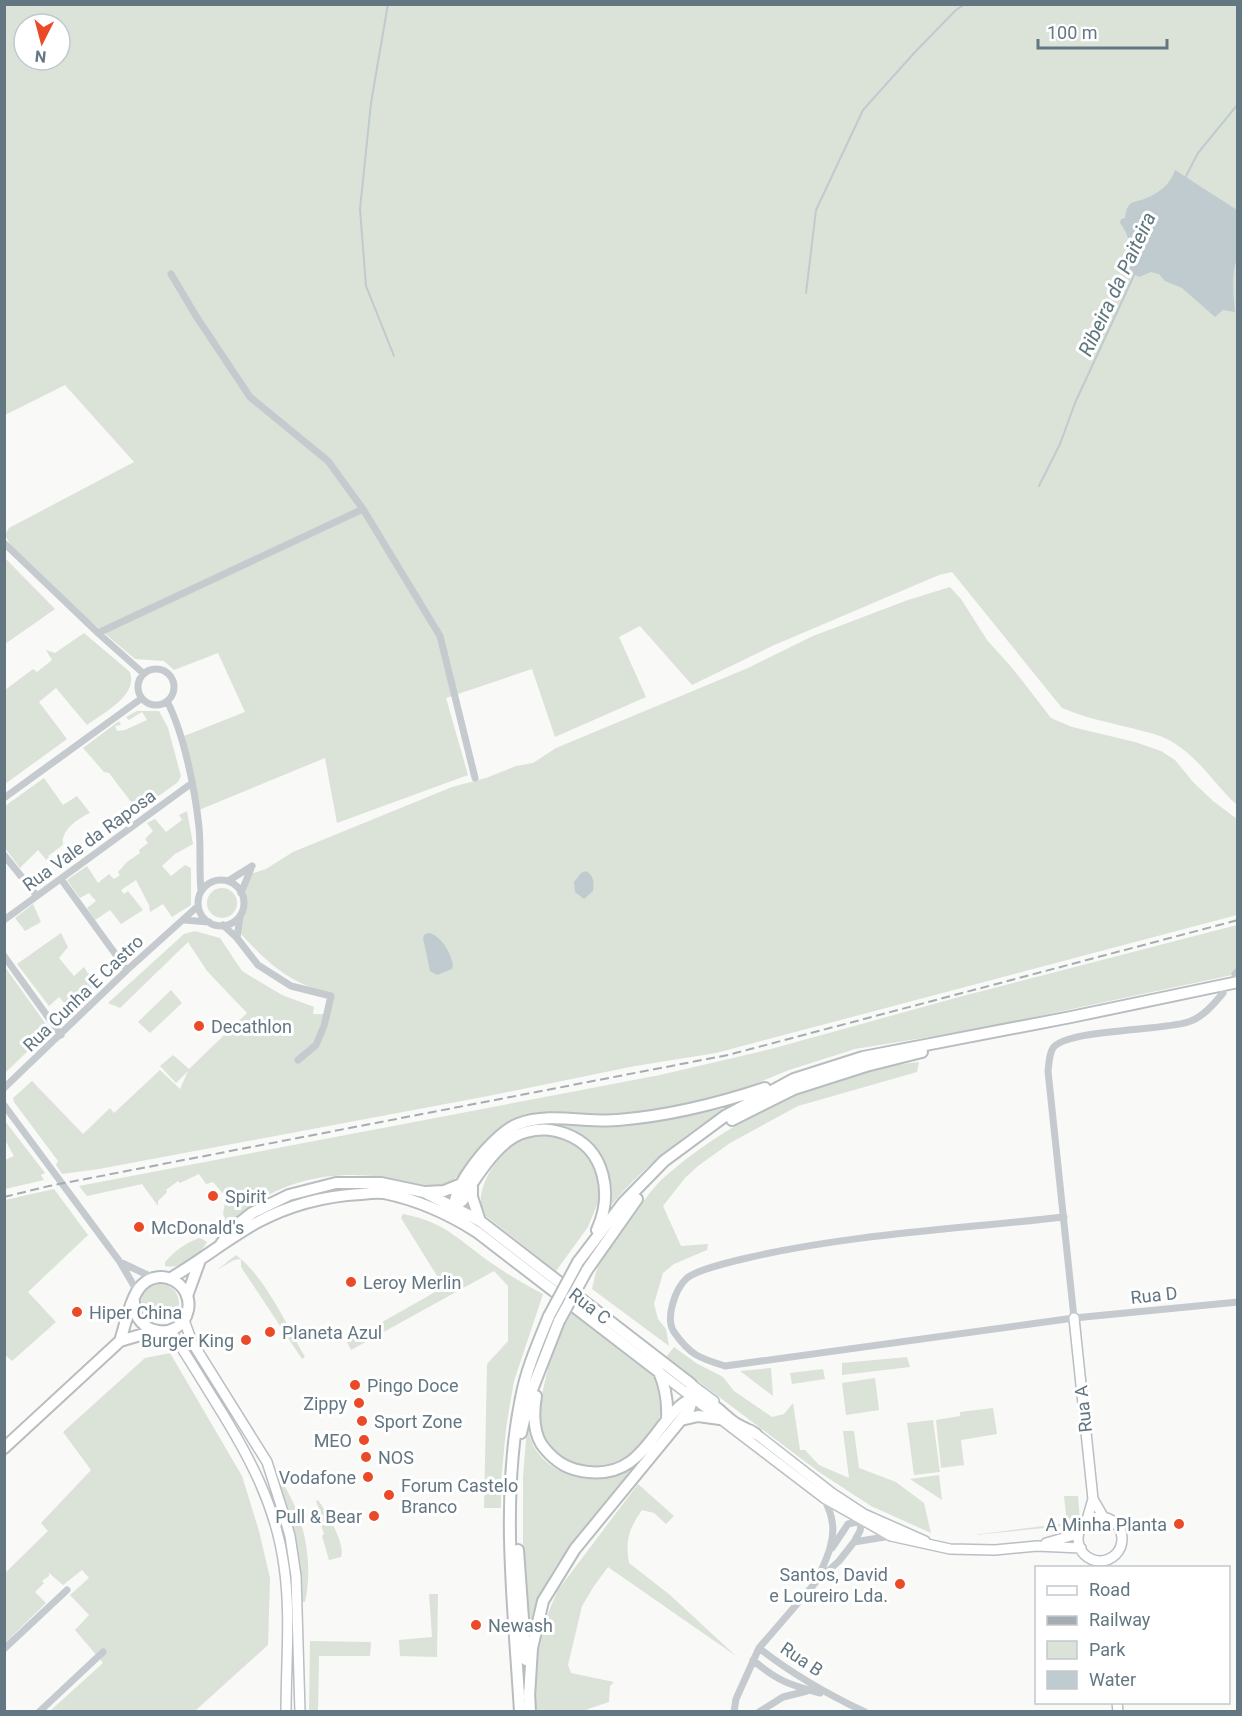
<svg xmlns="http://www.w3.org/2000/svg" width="1242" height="1716" viewBox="0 0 1242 1716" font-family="Roboto,sans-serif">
<rect width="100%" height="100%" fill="#f9f9f7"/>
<!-- green -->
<path fill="#dbe2d8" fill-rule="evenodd" d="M5,5H1237V805C1215,785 1200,759 1174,743C1164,736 1150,733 1139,730C1113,723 1087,719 1062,708L952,572L939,575L772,646L692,685L640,626L619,637L646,697L555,737L532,669L446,698L468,775L337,823L325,758L199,810L184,736L245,712L218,653L174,670L164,661L135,659L89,620L10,544L5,535L9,528L134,462L65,385L5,415ZM24,24H60V60H24Z
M5,558L55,609L5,644H4Z
M950,587L961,599L987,640L1013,669L1051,718L1072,727L1135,742L1161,751L1175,760L1193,782L1213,801L1237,819V915L716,1053L635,1066L488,1096L99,1169L62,1174L56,1165L58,1161L14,1102L13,1098L32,1081L83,1134L110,1108L114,1113L160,1070L180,1089L188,1071L176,1083L160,1066L173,1055L189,1069L247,1013L207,971L188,942L120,1008L108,1003L184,934L195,931L220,938L242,971L282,995L314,1007L313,1014H326L331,996C318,990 305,986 293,979C272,967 256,950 240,933V915L246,907L245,881L250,874L266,869L293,852L452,787L486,778L516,766L533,763L556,748L748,668L813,636L908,600Z
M84,633L130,672C138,696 103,713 87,725L56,688L39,702L67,739L5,784V690L33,669L37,672L52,660L46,650L55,653Z
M137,711H159L168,728L181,776L178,782L138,811L109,773L104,772L83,748L119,721L121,725L115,726L117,731L125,730L147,720L142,712L129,720L126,717Z
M44,778L63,805L77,796L90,813C78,818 60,831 63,845L48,856L52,861L49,863L38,850L20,868L5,848V806Z
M187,811L193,844L175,854L162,866L171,876L185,865L191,868V905L172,917L163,904L150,912L149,905L136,880L121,890L124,894L128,891L143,910L121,924L110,910L95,920L87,908L96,901L89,893L80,898L67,880L87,866L98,883L109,874L114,879L120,875L118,872L127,862L140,853L139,850L148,843L145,839L153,831L147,823L155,819L166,832L182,820L179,815Z
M207 903a15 15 0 1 1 30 0a15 15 0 1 1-30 0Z
M33,904L41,922L25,931L15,918Z
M1237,925V974L973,1030L855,1049L789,1070L721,1098L641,1115L519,1119C510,1123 503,1126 495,1133C476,1150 468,1179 440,1185C419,1190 401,1180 381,1177C340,1171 292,1178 257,1202C247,1208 238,1217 228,1225L223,1214L226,1197L213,1182L206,1184L199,1174L180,1183L178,1181L166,1190L167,1192L158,1201V1206L142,1184L87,1196L79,1186L660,1075L771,1049L959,997Z
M61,933L68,947L59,958L74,976L84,967L95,985L75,1006H67L59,997L49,1006L17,964Z
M5,967L50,1030L5,1073H4Z
M171,990L182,1003L150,1033L138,1022Z
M919,1062L917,1072L798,1106L730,1143L698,1166L685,1178L663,1206L681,1246L708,1244L707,1250L674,1264L663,1273L654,1304L658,1319L666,1329L669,1346L592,1289C594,1281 595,1273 598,1267C605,1253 616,1241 624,1229C637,1211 650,1189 667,1175C735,1116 829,1072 919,1062Z
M726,1108C682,1137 639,1169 606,1212C610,1181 611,1159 586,1138C574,1129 566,1126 551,1125H624L674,1119Z
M5,1121L45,1173L41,1175L44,1180L5,1189V1160L14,1156L5,1140Z
M551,1134L578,1146L592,1162L599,1177L601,1195L588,1227L556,1271L486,1216C485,1212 482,1207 481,1203C479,1183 499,1153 515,1143C526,1136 539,1135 551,1134Z
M54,1189L88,1235L28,1292L56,1322L12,1361L5,1355V1200Z
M403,1214C448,1222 463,1245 499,1268C513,1278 528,1286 543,1294L514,1381L506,1428L501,1483V1508H484L487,1364L508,1341V1286L494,1271L351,1350L347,1342L444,1287L401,1218Z
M200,1238L207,1242C200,1256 180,1270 165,1266V1262C174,1252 186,1242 200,1238Z
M236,1255C266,1278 286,1324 305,1357L302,1359L241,1267V1259L234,1260L217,1270Z
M141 1303a19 19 0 1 1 38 0a19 19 0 1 1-38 0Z
M570,1311L653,1376C660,1388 665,1401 660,1416C657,1429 644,1445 634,1453C616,1468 574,1477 556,1461C548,1455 540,1434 535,1425L550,1359Z
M674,1347L696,1363L723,1377L734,1391L772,1417L784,1414L793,1403L800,1450H805L819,1465L849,1478L843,1431H854L859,1468L896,1482L924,1503L931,1533L871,1506L819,1472L666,1357Z
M170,1353L242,1476L259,1531L270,1578L268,1645L195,1711H50L103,1663L75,1630L89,1615L70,1595L89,1578L82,1570L63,1585L49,1573V1576L42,1581L44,1583L35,1592L46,1603L5,1643V1573L48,1531L41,1523L91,1470L63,1432L145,1358Z
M907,1357L910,1367L842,1375V1363Z
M771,1368L773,1396L740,1371Z
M823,1369L825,1379L792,1384L790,1373Z
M875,1378L879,1410L846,1415L842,1383Z
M993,1408L997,1434L961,1440L964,1465L941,1468L936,1420L960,1416V1412Z
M933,1420L940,1472L914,1475L907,1423Z
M527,1427C530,1434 531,1442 535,1449C550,1472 583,1484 610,1477C620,1474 630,1467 639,1462C623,1479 610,1498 595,1516C562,1555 538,1584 529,1636L523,1552V1477Z
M939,1475L942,1500L910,1479Z
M279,1478C304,1513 314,1561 305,1602H302C300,1557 292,1521 277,1479Z
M638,1484L674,1516L666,1524L654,1513L642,1510C629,1529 625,1540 629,1563L670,1595L736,1656L608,1567L594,1586L582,1606L568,1665L571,1673L614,1682L610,1686L609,1702L588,1709L587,1711H535L531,1665L545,1620L558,1590Z
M1064,1496H1078L1080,1521L1077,1525L973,1535L1067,1523Z
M318,1500C326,1511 346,1544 341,1557L329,1560L322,1536L324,1534L317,1512H320L316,1501Z
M429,1594H438L437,1657L400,1656L399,1640L432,1637Z
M310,1641L371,1642L370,1656H319L318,1711H309Z"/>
<!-- water -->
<path fill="#bfcbcf" d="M1175,170L1237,210V260C1231,270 1234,300 1235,312L1223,310L1215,317L1182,288L1165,281L1159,274L1151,272L1139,277L1130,272C1124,250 1136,244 1120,223L1121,219L1125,218C1126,213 1126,208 1130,204C1134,201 1139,201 1144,199C1158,194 1171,184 1175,170Z
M586,871C594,876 594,882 593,891L584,899L575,892L574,882L581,873Z
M430,933C443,938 450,952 453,965L452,969L437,975L430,971L423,938L425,934Z"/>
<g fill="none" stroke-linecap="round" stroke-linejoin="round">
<!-- stream -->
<path stroke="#bfcbcf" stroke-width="2" d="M388,4L371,103L360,209L366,286L394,356
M1185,178L1198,153L1238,104
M806,293L816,210L863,110L915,52L956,10L965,4
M1039,486L1060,444L1075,403L1135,273"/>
<!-- secondary casing -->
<g stroke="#b9bfc3" stroke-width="12">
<path id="secondary" d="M1074,1318L1093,1499L1104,1518
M184,1320L192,1342L267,1462L283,1512L290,1536L296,1576L300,1712
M170,1330C186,1354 201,1379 216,1403C248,1454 276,1505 284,1566C291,1613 286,1663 286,1712
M659,1372L824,1498L891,1536L950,1549L995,1550L1037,1546L1081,1548
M691,1384L714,1401
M751,1430L832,1493L864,1514L925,1541
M1078 1539a22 22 0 1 1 44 0a22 22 0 1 1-44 0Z
M1086,1523L1093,1499
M1046,1543L1074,1535L1082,1528
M1117,1702L1118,1712"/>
</g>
<!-- primary casing -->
<g stroke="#b8bdc0" stroke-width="14">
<path id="primary" d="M732,1120L794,1089L866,1066L922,1052
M472,1186V1197L480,1221
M426,1192L444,1191L461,1184
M449,1206C454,1205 458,1204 462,1201C466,1197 468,1190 471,1185C484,1166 502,1138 526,1132C541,1128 552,1129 566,1134C606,1149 613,1195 597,1230
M455,1212C448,1188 496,1132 518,1124C550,1112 586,1123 618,1120C669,1116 717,1104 765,1088
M221,1244L233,1228L252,1213L289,1195L336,1183H381L424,1192L480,1221L691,1384L693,1398L689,1410L575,1549L543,1601L532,1648L529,1697
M578,1262L623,1203L664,1161L725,1116L794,1079L863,1057L1071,1017L1238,982
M587,1270L637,1199
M171,1278C200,1261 226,1240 256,1223C289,1205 323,1196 361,1194C369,1193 377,1192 384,1193C418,1200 449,1214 477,1232L659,1372C666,1388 668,1402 667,1419
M187,1296L200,1260
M120,1341C125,1326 131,1295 142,1285C161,1266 193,1284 188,1310C181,1343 133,1336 134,1301
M536,1396C533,1413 533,1436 545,1449C557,1463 569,1470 588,1472C635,1477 647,1441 674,1412C679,1406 684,1401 692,1399C708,1395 723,1415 735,1423C742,1427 749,1430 756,1434
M681,1420L698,1416L720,1419
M521,1433L530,1395L559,1321
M4,1448L120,1341L154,1331
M518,1550L526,1660
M529,1691L530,1712
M520,1712C514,1608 500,1501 521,1398C526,1370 538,1343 549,1316"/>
</g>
<!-- street -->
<path stroke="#c4cacd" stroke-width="7" d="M171,274L196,316L250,397L328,461L363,509L440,636L475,778
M4,543L98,633L144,674
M98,633L363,509
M138 687a18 18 0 1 1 36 0a18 18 0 1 1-36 0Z
M167,701C184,734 195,790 199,827C201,848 199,870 201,891
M4,798L142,698
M4,855L37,896
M61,879L127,970
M198 903a23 23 0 1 1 46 0a23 23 0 1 1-46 0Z
M228,881L252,866
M241,893L252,866
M4,920L192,783
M184,920L209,922
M223,925L237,938L258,965L291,986L331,996L324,1026L316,1045L298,1060
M237,938L240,916
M4,956L61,1035
M1235,974L1238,971
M4,1088L127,970L198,906
M4,1105L120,1262L137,1291
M1064,1217C959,1229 850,1234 747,1258C734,1261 697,1270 687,1278C675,1289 665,1318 674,1332C690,1355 699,1358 725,1366L1074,1318L1238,1302
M120,1262L154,1278
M1074,1318L1048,1071C1049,1064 1049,1054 1053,1048C1067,1029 1161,1031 1188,1022C1202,1018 1214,1004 1223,993
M854,1542L860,1531L862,1519
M832,1548L848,1524L861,1521
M817,1580C825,1562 836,1541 832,1521C831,1513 827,1505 824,1498
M759,1648C792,1674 827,1694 865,1712
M4,1649L67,1590
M753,1660C777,1681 790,1685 820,1693
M39,1712L103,1652
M734,1712L736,1699L759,1648L816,1582L839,1561L854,1542L891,1536
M759,1712L783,1697L807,1691"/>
<!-- secondary -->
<use href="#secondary" stroke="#fff" stroke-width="9"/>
<!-- primary -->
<use href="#primary" stroke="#fff" stroke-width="10"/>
<!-- rail -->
<path stroke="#a5adb2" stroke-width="2" stroke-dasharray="9 4.5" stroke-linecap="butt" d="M4,1197L49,1186L728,1055L1238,920"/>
<!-- primary-bridge casing -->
<g stroke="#b8bdc0" stroke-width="14" stroke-linecap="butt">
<path id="primary-bridge" d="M549,1316L578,1262
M559,1321L587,1270"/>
</g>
<!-- primary-bridge -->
<use href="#primary-bridge" stroke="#fff" stroke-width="10"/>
</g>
<!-- markers -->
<g fill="#ea4a27" stroke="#fff" stroke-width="2">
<circle cx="199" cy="1026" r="6"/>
<circle cx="213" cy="1196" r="6"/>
<circle cx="139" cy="1227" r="6"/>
<circle cx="351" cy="1282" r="6"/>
<circle cx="77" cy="1312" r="6"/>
<circle cx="270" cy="1332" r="6"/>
<circle cx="246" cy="1340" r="6"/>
<circle cx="355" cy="1385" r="6"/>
<circle cx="359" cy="1403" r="6"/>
<circle cx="362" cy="1421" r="6"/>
<circle cx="364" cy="1440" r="6"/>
<circle cx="366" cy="1457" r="6"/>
<circle cx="368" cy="1477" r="6"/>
<circle cx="389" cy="1495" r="6"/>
<circle cx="374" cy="1516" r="6"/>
<circle cx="1179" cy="1524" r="6"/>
<circle cx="900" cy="1584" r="6"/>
<circle cx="476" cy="1625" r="6"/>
</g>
<g text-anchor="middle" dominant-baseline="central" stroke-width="6" stroke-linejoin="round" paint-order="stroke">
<!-- street labels -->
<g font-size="18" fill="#637783" stroke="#fff">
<text transform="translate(89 840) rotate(-36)">Rua Vale da Raposa</text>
<text transform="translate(83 993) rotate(-44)">Rua Cunha E Castro</text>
<text transform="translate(1154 1295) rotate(-6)">Rua D</text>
<text transform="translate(590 1306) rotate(38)">Rua C</text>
<text transform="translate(1083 1409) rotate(-96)">Rua A</text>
<text transform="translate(802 1659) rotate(34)">Rua B</text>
</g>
<!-- poi labels -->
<g font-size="18" fill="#637783" stroke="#fff" text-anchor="start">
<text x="211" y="1026">Decathlon</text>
<text x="225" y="1196">Spirit</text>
<text x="151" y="1227">McDonald's</text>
<text x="363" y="1282">Leroy Merlin</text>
<text x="89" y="1312">Hiper China</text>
<text x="282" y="1332">Planeta Azul</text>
<text x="234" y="1340" text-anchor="end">Burger King</text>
<text x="367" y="1385">Pingo Doce</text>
<text x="347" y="1403" text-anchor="end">Zippy</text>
<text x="374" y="1421">Sport Zone</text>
<text x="352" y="1440" text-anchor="end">MEO</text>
<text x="378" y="1457">NOS</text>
<text x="356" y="1477" text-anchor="end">Vodafone</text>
<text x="401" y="1485">Forum Castelo<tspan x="401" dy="21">Branco</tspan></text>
<text x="362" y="1516" text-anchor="end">Pull &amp; Bear</text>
<text x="1167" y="1524" text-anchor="end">A Minha Planta</text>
<text x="888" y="1574" text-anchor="end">Santos, David<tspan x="888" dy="21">e Loureiro Lda.</tspan></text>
<text x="488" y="1625">Newash</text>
</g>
<!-- water labels -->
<g font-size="20" font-style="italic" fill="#5e767d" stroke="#fff">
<text transform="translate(1117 284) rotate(-65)">Ribeira da Paiteira</text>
</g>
</g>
<!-- border -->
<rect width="1242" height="1716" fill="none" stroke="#637783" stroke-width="12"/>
<!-- legend -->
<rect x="1035" y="1566" width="195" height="138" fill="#ffffff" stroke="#c1c9cd" stroke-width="1.5"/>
<rect x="1047" y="1586" width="30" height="9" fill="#ffffff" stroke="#c1c9cd" stroke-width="1.5"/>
<text x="1089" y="1596" font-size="18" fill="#637783">Road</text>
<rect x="1047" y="1616" width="30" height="9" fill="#a5adb2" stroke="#c1c9cd" stroke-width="1.5"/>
<text x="1089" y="1626" font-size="18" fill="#637783">Railway</text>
<rect x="1047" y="1641" width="30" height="18" fill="#dbe2d8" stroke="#c1c9cd" stroke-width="1.5"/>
<text x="1089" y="1656" font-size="18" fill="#637783">Park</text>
<rect x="1047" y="1671" width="30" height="18" fill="#bfcbcf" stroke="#c1c9cd" stroke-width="1.5"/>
<text x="1089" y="1686" font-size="18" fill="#637783">Water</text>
<!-- north arrow -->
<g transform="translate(42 42) rotate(186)"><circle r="28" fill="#ffffff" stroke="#c1c9cd" stroke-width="1.5"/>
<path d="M0-4.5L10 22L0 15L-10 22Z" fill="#ea4a27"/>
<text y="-9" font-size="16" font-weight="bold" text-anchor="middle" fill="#637783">N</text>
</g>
<!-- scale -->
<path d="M1038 39v9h129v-9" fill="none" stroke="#637783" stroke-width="3"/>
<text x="1047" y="39" font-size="18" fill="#637783" stroke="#ffffff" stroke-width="4.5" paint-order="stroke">100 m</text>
</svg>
